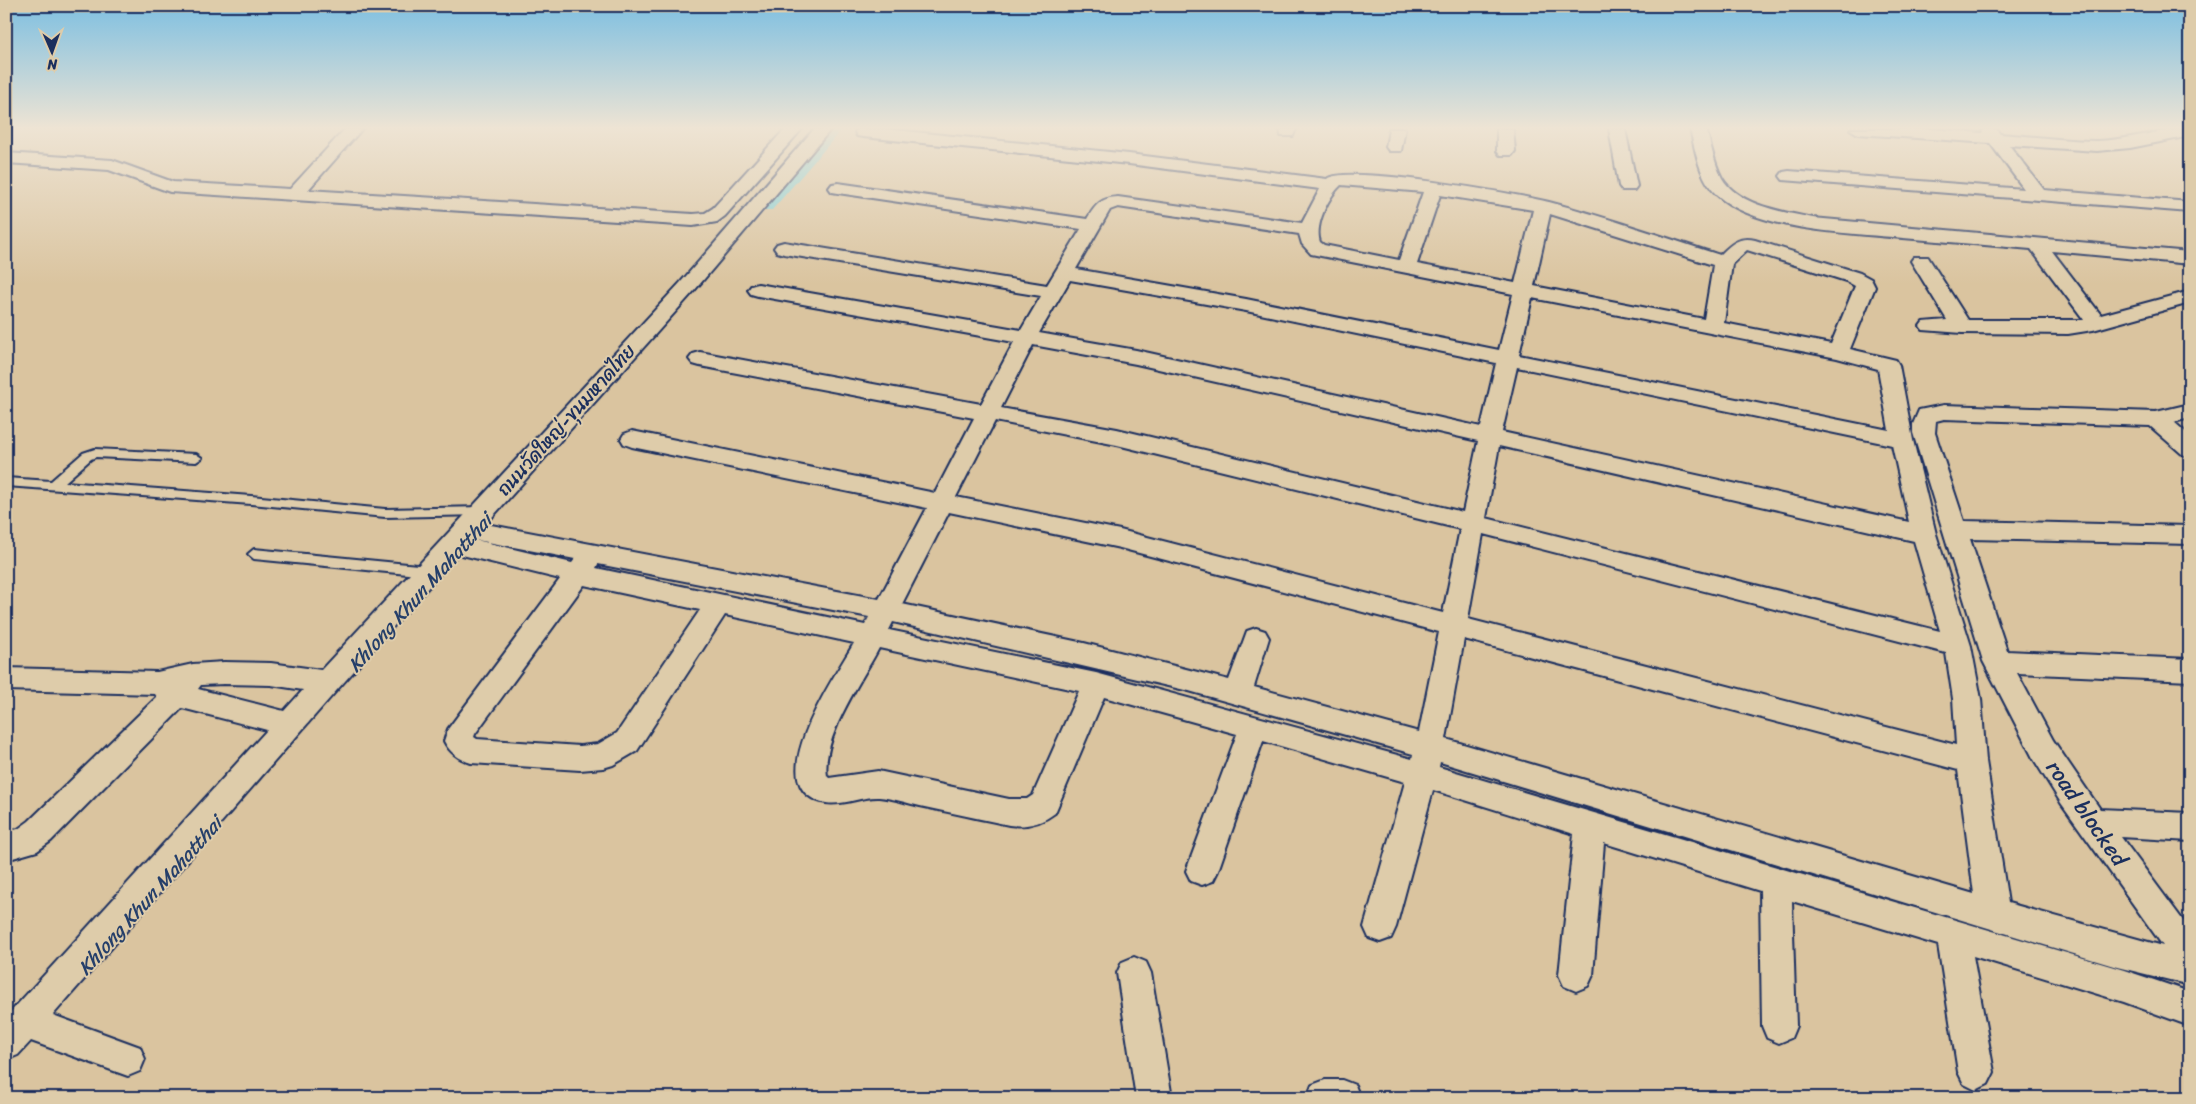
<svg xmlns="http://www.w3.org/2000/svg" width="2196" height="1104" viewBox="0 0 2196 1104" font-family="Sriracha,'Playpen Sans Thai',sans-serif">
<rect width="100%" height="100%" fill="#dac49f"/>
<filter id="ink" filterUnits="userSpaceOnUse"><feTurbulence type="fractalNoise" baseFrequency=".02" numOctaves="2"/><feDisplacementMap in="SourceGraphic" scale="10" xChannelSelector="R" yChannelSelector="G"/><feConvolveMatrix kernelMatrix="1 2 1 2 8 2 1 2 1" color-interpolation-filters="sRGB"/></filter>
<g filter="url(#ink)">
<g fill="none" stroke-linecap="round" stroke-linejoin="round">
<!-- canal -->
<path fill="#7ecfd7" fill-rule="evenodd" d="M823,129H842L772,210H758L755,206L758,202Z"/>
<!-- service casing -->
<g stroke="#1b2f5e" stroke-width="4">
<path id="service" d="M95,449L196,454L202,458L196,462L96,457L91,459L65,482L251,496L385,509L483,507L489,511L483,515L385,517L251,504L6,486V478L51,481L83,453Z
M254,549L428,566L432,568L434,571L432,574L428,576L254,559L248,554Z"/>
</g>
<!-- minor casing -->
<g stroke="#1b2f5e" stroke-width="4">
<path id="minor" d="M345,129H362L308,190L693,214L705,213L713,208L785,129H802L725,216L717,222L693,226L170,192L109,170L6,163V153L112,160L173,182L290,189Z
M814,129H831L694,291L486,524L879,599L927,508L632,447L624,444L621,439L624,434L632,431L935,493L974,418L700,366L693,364L689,359L693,354L700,352L981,404L1014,342L758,296L751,294L748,290L751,286L758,284L1021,330L1041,296L784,254L777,252L774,248L777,244L784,242L1047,285L1081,229L838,193L832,192L829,188L832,184L838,183L1087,219C1096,204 1101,198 1118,197L1302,223L1320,189L1129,164L863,137L857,136L855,132L857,129H885L1129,154L1327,179C1345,164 1519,194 1549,202C1606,217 1663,237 1720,255C1730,245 1739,236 1755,240L1860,273L1871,279L1875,287L1850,349L1896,360L1899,365L1913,440L1936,534L1971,646L1981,699L1986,761L2008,903L2163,946L2061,803L2033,758L1983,661L1913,433V424L1919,410L1944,405L2156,412L2190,404V418L2174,422L2190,436V457L2182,454L2150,426L1944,419L1936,421L1935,433L1964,521L2190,526V544L1970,539L2007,651L2190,659V681L2017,673L2053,740L2100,809L2190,813V841L2121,837L2190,930V985L2117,967L1440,762L1439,767L2124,970L2190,992V1026L2124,1002L1973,956L1994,1072L1988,1084L1976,1090L1964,1084L1958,1072L1938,945L1792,901L1796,1026L1791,1038L1779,1043L1767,1038L1762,1026L1760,891L1604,843L1593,975L1588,986L1576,991L1564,986L1559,975L1574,834L1433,790L1396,927L1391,938L1380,942L1369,938L1364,927L1405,782L1263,741L1218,871L1213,881L1202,885L1191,881L1186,871L1237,734L1104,697L1055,813C1041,824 1026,827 1009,825C979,819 949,812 920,806C907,803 892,798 879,797C862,796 843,806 826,803C755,790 836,675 854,643L725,615L637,751L613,765L603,768L580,770L471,763C459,759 450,753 444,741L448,729L560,579L458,554L337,690L53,1015L140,1047L145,1059L140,1071L128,1076L31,1041L18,1055L6,1060V1017L267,730L182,708L51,841L37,851L6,860V832L18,829L29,821L157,697L155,694L6,690V668L157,672L193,664L224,662L271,663L321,670L680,283ZM1341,185L1423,192L1399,260L1324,245L1320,242C1314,225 1329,196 1341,185ZM1440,195L1533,210L1515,283L1417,264ZM1118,207L1299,234L1302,244L1311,254L1513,294L1499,350L1246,299L1076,269L1110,210ZM1550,214L1713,265L1704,319L1534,286ZM1747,250L1846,281L1855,286L1831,344L1724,323L1732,264ZM1070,280L1246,311L1496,363L1481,427L1136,350L1039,333ZM1532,298L1837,358L1878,369L1889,430L1519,355ZM1033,345L1136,364L1478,441L1463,512L1117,429L1001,408ZM1517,367L1892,445L1909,522L1502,432ZM995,421L1117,445L1460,529L1443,613L1120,530L956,497ZM1499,446L1914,541L1940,631L1486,518ZM949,512L1120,548L1439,632L1419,732L1254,687L1269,638L1265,631L1256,628L1247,631L1229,680L1084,643L902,604ZM1483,534L1946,653L1953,699L1956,745L1468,619ZM472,539L575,559L572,563ZM598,564L869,617L865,625L596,568ZM584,585L700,610L617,733L598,744L580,746L477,739L474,737L475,734ZM893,622L1189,691L1413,754L1412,759L1096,673L889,630ZM1464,639L1958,770L1974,894L1446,739ZM879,648L1079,691L1033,795L1027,799H1009L878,771L829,778L827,776C821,738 861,682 879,648ZM224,684L271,685L303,690L284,711L198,689L201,685Z
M1280,129H1296L1293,136H1281Z
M1389,129H1405L1401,151H1389L1386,147Z
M1497,129H1513L1515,151L1512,155H1500L1497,151Z
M1609,129H1625L1637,186L1634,190H1622L1619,186Z
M1690,129H1706C1711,145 1714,163 1722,178C1739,206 1784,212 1813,218L2190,252V264L2052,251L2101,315L2190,291V303L2093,330L2068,334L1962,333L1923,330L1920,326L1923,322L1947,320L1911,261L1914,257H1928L1968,320H2084L2031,249C1988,245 1946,242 1903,238C1851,233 1756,231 1717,195C1699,178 1696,152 1690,129Z
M1850,129H1931L1982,133L1984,129H1996L2000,134C2032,136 2065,141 2097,141C2129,140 2159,129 2190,129V136L2130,148L2097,151L2009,145L2044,190L2190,202V212L1783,180L1780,176L1783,172L1789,171L2024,189L1990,143L1858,134Z
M1134,957L1146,962L1151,973L1172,1098H1136L1117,973L1122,962Z
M1325,1080H1342L1355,1085L1360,1098H1307L1312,1085Z"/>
</g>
<!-- service -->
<use href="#service" fill="#deccaa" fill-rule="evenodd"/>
<!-- minor -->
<use href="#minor" fill="#deccaa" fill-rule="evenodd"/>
</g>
</g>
<!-- sky -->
<linearGradient id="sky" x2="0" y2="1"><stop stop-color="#7dbfe1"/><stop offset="0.45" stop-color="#eee4d4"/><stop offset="1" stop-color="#eee4d4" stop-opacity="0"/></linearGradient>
<rect width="2196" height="284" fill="url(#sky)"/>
<g text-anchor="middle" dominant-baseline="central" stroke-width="4" stroke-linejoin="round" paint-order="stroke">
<!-- street labels -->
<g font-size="19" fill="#1b2f5e" stroke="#deccaa">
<text transform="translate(566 420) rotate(-48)">ถนนวัดใหญ่-ขุนมหาดไทย</text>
</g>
<!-- water labels -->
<g font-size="20" font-style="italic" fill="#253f6a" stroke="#deccaa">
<text transform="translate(420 593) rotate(-48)">Khlong Khun Mahatthai</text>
<text transform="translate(150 896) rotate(-48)">Khlong Khun Mahatthai</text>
</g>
<!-- near-street labels -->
<g font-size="22" fill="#1b2f5e" stroke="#deccaa">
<text transform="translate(2087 813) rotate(55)">road blocked</text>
</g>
</g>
<!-- margin -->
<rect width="2196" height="1104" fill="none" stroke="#deccaa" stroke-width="25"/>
<rect x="12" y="12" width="2171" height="1079" fill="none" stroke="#1b2f5e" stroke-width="2" filter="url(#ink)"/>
<!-- north arrow -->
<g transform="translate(52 52) rotate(178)" stroke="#deccaa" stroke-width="4" paint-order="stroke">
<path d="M0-4L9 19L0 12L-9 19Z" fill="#1b2f5e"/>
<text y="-8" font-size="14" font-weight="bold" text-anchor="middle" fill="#1b2f5e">N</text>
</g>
</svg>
